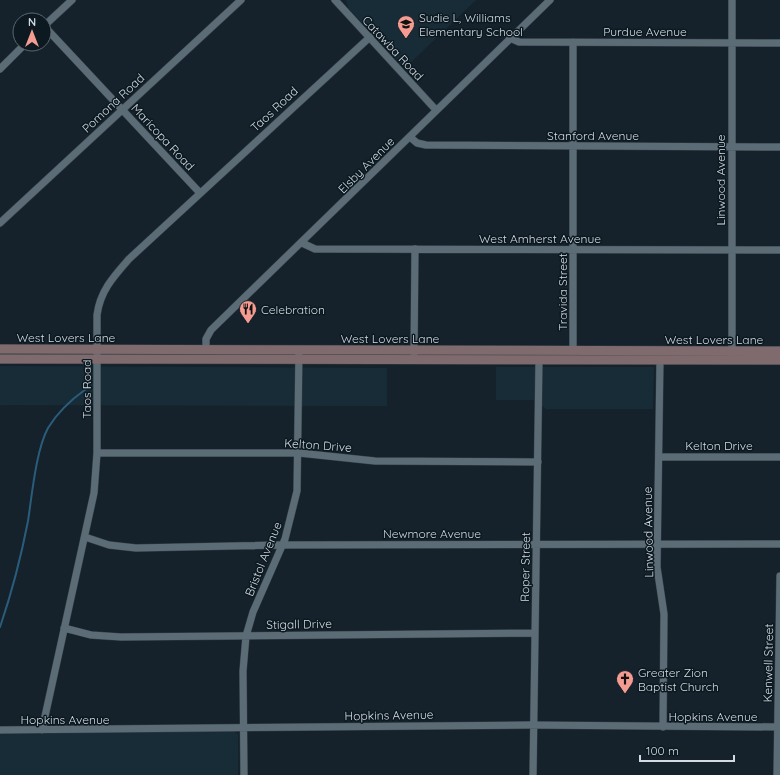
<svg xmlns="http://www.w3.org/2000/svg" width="780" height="775" viewBox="0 0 780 775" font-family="Quicksand,sans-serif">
<rect width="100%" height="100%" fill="#15222b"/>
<!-- built -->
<path fill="#182c38" d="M346,0H476L405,68L349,9Z
M0,366L387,368V406L0,405Z
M496,367H654L653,409H546L534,400H496Z
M233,731L238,734V775H0V734Z"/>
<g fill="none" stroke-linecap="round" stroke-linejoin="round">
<!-- stream -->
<path stroke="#2a5d7b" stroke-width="2" d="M0,627C12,592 21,557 28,521C32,495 36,450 48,428C57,413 72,399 86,389"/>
<!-- minor casing -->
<g stroke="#343e44" stroke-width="8">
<path id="minor" d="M335,0L436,110
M44,26L200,193
M44,26L72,0
M510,38L519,42L780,43
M573,42V350
M0,69L25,44
M410,137L417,143L426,145L780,147
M0,223L241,0
M302,243L315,249L780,250
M206,349V339L211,330L550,0
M414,354L415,249
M732,356V0
M660,360L657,567L664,614L663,727
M97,453H299L375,461L538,462
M659,457H780
M85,537L109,545L136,548L277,545L780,544
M64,628L91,635L121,637L535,633
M0,730L529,725L778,727
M42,730L94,493L97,453V315C100,291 114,276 129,259L370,37
M244,775L243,671L246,636L253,612L285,539L297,491L299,350
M533,775L539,360
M777,775L780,576"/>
</g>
<!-- secondary casing -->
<g stroke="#343e44" stroke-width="10">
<path id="secondary" d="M0,349L780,351
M0,359L780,360"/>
</g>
<!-- minor -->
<use href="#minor" stroke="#5c6c76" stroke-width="7"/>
<!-- secondary -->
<use href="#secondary" stroke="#7f6a6e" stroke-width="9"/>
</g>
<!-- icons -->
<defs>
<g id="school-pin" transform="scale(0.9)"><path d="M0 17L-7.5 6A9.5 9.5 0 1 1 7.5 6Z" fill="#f59c92" stroke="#0c1921"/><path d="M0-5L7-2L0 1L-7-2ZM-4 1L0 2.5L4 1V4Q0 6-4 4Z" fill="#111"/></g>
<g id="restaurant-pin" transform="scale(0.9)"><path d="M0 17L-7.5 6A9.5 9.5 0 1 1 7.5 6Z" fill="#f59c92" stroke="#0c1921"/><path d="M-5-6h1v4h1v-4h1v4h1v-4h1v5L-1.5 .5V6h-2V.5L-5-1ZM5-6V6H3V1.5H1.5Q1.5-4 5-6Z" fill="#111"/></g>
<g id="church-pin" transform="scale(0.9)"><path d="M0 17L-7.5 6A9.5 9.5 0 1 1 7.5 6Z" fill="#f59c92" stroke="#0c1921"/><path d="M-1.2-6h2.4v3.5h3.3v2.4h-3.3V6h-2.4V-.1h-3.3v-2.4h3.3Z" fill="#111"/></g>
</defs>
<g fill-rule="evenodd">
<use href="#school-pin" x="406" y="24"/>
<use href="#restaurant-pin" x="248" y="309"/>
<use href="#church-pin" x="625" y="679"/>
</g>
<g text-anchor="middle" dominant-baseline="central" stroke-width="3" stroke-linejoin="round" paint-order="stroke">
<!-- poi labels -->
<g font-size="12" fill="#d2dbe1" stroke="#0c1921" text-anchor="start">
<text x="419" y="17">Sudie L, Williams<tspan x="419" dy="14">Elementary School</tspan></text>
<text x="261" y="309">Celebration</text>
<text x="638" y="672">Greater Zion<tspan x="638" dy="14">Baptist Church</tspan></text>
</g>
<!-- street labels -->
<g font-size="12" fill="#d2dbe1" stroke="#0c1921">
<text x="645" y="31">Purdue Avenue</text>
<text transform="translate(393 48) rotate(47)">Catawba Road</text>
<text transform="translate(113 103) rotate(-43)">Pomona Road</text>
<text transform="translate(274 109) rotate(-43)">Taos Road</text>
<text x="593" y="135">Stanford Avenue</text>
<text transform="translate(163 137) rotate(47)">Maricopa Road</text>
<text transform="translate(366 165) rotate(-45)">Elsby Avenue</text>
<text transform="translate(720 180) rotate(-90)">Linwood Avenue</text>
<text x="540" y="238">West Amherst Avenue</text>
<text transform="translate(562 292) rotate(-90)">Travida Street</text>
<text x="66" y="337">West Lovers Lane</text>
<text x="390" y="338">West Lovers Lane</text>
<text x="714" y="339">West Lovers Lane</text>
<text transform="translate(86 389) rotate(-90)">Taos Road</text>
<text transform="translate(318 445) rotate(4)">Kelton Drive</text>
<text x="719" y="445">Kelton Drive</text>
<text transform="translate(648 532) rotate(-91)">Linwood Avenue</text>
<text x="432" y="533">Newmore Avenue</text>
<text transform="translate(263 559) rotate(-68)">Bristol Avenue</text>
<text transform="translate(525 567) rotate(-89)">Roper Street</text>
<text transform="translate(299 624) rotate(-1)">Stigall Drive</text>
<text transform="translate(768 663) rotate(-89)">Kenwell Street</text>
<text transform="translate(389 715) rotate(-1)">Hopkins Avenue</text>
<text x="713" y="716">Hopkins Avenue</text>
<text x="65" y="719">Hopkins Avenue</text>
</g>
</g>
<!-- north arrow -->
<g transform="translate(32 32)"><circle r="19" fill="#0c1921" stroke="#5b676e"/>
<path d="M0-3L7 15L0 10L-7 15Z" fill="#f59c92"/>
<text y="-6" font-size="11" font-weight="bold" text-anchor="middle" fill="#d2dbe1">N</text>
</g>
<!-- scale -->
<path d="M640 755v6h94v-6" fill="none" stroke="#d2dbe1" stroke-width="2"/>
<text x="646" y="755" font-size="12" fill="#d2dbe1" stroke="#0c1921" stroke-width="3" paint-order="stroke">100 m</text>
</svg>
